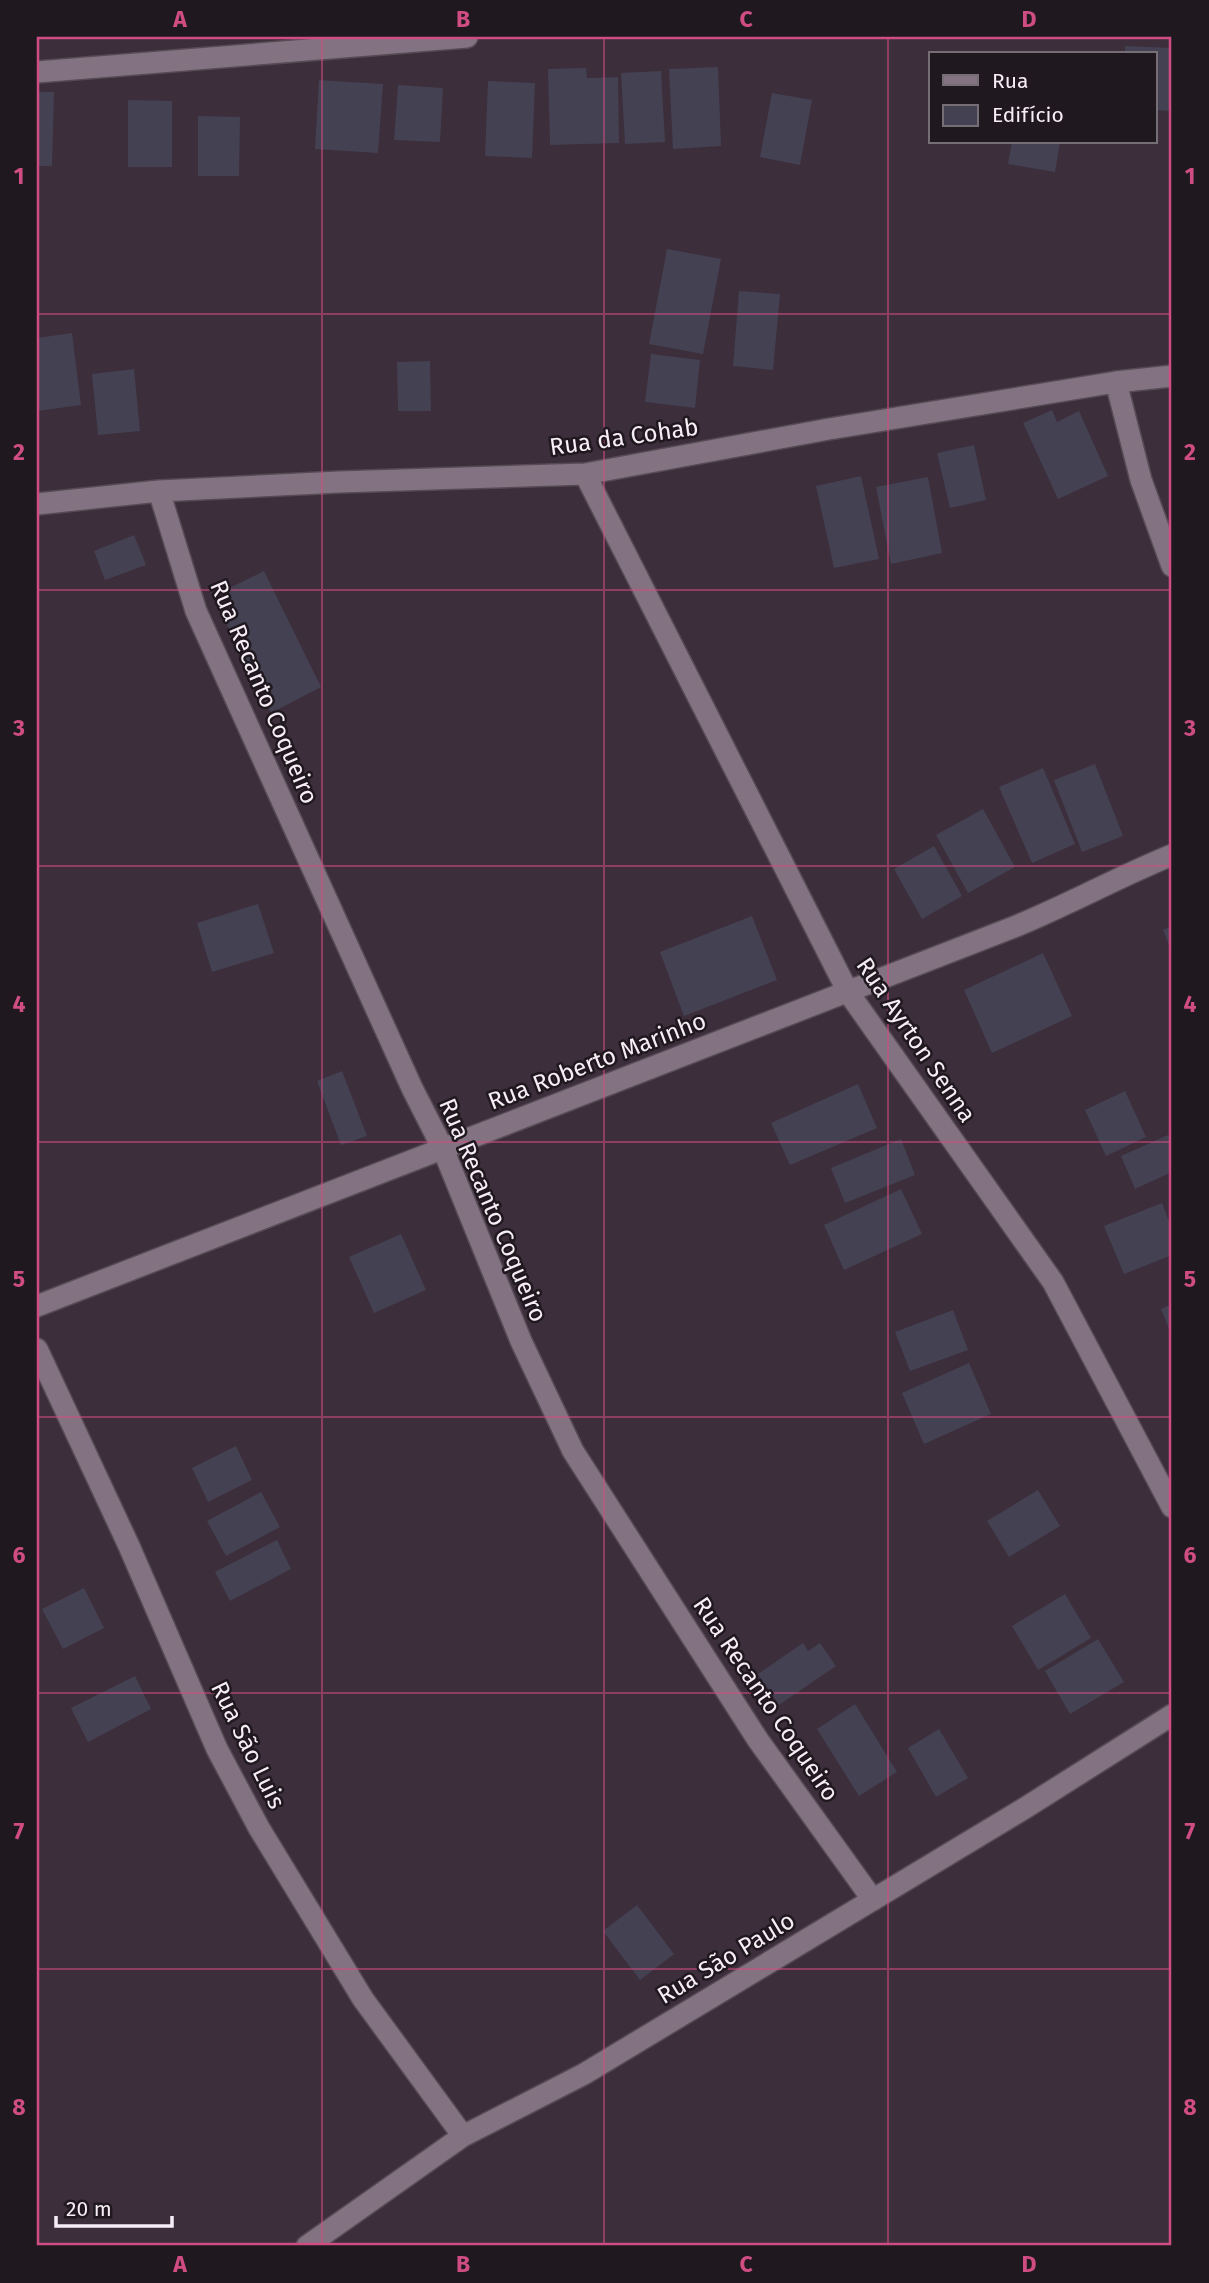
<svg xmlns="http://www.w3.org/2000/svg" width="1209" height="2283" viewBox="0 0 1209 2283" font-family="'Fira Sans',sans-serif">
<rect width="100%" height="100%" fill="#3c2e3b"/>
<!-- building -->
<path fill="#444153" d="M1125,46L1172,48V111L1155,110V54H1125Z
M718,67L721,146L673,149L669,69Z
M586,68L587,78L618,77L619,143L550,145L548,69Z
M661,71L665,142L625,144L621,73Z
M319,80L383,84L378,153L315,149Z
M488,81L535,83L532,158L485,156Z
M398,85L443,88L440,142L394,140Z
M37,92H54L52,166H37Z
M772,93L812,100L800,165L760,157Z
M128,100L172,101V167H128Z
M198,116L240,117L239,176H198Z
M1012,142H1060L1055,172L1008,164Z
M667,249L721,259L703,354L649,344Z
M739,291L780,294L773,370L733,366Z
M72,333L81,405L37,411V338Z
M651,354L700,360L695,408L645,402Z
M430,361L431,411H398L397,362Z
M134,369L140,431L98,435L92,374Z
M1052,410L1057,422L1079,411L1108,476L1058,499L1023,423Z
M974,445L986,500L950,508L937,453Z
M861,476L879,559L834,568L816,486Z
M928,477L942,553L891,564L876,487Z
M134,535L146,565L105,580L94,551Z
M264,571L321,687L271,713L213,596Z
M1095,764L1123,836L1082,852L1054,780Z
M1043,768L1075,844L1032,863L999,787Z
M983,809L1015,867L968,893L936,835Z
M934,846L962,896L922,919L894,869Z
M258,904L274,953L212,972L197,923Z
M752,916L777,980L684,1016L660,952Z
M1172,926V952L1163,930Z
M1043,953L1072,1016L992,1053L964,990Z
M342,1071L367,1136L341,1145L317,1081Z
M858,1084L877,1128L790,1165L771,1123Z
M1125,1091L1146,1137L1106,1156L1085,1110Z
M1168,1135L1172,1144V1172L1135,1189L1121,1156Z
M901,1139L915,1175L845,1203L831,1168Z
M901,1189L922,1234L844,1270L824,1225Z
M1162,1203L1172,1229V1255L1124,1274L1104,1226Z
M401,1234L426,1290L374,1313L349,1257Z
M1172,1304V1336L1161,1309Z
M953,1310L968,1350L910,1371L895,1332Z
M969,1363L991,1414L924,1444L902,1393Z
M236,1446L252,1480L208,1502L192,1468Z
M1038,1490L1060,1526L1009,1557L987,1521Z
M261,1492L280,1527L226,1556L207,1521Z
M277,1540L291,1569L230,1601L215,1572Z
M84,1588L104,1628L63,1649L42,1609Z
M1065,1594L1091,1638L1038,1670L1012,1626Z
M1098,1639L1124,1682L1070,1714L1045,1671Z
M803,1643L808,1651L820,1643L836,1666L779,1705L758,1674Z
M135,1676L151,1709L88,1742L71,1708Z
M855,1704L897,1772L859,1796L817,1729Z
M939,1729L968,1778L936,1797L908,1748Z
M637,1905L674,1954L640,1980L603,1931Z"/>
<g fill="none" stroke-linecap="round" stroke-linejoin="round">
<!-- street casing -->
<g stroke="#564a55" stroke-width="24">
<path id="street" d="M37,72L467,37
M1116,382L1141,480L1172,566
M585,474L848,992L1053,1282L1172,1507
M159,491L196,611L412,1088L443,1149L521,1341L573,1451L758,1740L873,1900
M37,504L159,491L339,482L585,474L829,429L1116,382L1172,376
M37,1306L1014,927C1068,905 1118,877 1172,855
M37,1349L129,1546L217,1749L259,1828L363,1999L463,2136
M307,2246L463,2136L584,2074L1025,1808L1172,1715"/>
</g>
<!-- street -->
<use href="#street" stroke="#837382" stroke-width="21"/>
</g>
<!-- grid -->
<path fill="none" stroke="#cf4d82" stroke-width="2" stroke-opacity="0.55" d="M322,37V2246M604,37V2246M888,37V2246M37,314H1172M37,590H1172M37,866H1172M37,1142H1172M37,1417H1172M37,1693H1172M37,1969H1172"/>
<g text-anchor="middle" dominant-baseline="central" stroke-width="5" stroke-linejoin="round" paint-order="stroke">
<!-- street labels -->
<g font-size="24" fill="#f7edf6" stroke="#1f191f">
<text transform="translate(624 437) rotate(-8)">Rua da Cohab</text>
<text transform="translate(264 692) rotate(67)">Rua Recanto Coqueiro</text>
<text transform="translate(916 1040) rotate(56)">Rua Ayrton Senna</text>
<text transform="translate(597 1061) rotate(-21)">Rua Roberto Marinho</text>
<text transform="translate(493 1210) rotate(67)">Rua Recanto Coqueiro</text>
<text transform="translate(766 1699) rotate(56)">Rua Recanto Coqueiro</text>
<text transform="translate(248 1745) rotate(64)">Rua São Luis</text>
<text transform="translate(726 1958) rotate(-31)">Rua São Paulo</text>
</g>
</g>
<!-- border -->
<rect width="1209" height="2283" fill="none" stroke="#1f191f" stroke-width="77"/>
<!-- legend -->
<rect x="929" y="52" width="228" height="91" fill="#1f191f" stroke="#756e75" stroke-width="2"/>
<rect x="943" y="75" width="35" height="10" fill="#837382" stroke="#756e75" stroke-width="2"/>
<text x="992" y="88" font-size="21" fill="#f7edf6">Rua</text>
<rect x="943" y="105" width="35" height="21" fill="#444153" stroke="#756e75" stroke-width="2"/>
<text x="992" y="122" font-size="21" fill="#f7edf6">Edifício</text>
<!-- scale -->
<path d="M56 2216v10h116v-10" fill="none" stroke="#f7edf6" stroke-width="3.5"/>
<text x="66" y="2216" font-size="21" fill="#f7edf6" stroke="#1f191f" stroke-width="5" paint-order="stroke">20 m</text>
<rect x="38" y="38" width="1132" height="2206" fill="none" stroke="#cf4d82" stroke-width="2.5"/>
<g font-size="23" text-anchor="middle" font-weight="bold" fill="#cf4d82">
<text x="180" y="27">A</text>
<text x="463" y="27">B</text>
<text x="746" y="27">C</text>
<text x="1029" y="27">D</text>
<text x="19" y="184">1</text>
<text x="1190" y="184">1</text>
<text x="19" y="460">2</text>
<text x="1190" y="460">2</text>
<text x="19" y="736">3</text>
<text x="1190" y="736">3</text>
<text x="19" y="1012">4</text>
<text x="1190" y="1012">4</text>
<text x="19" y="1287">5</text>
<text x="1190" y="1287">5</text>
<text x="19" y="1563">6</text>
<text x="1190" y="1563">6</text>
<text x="19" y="1839">7</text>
<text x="1190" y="1839">7</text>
<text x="19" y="2115">8</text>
<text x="1190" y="2115">8</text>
<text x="180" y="2272">A</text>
<text x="463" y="2272">B</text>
<text x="746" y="2272">C</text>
<text x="1029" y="2272">D</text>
</g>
</svg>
